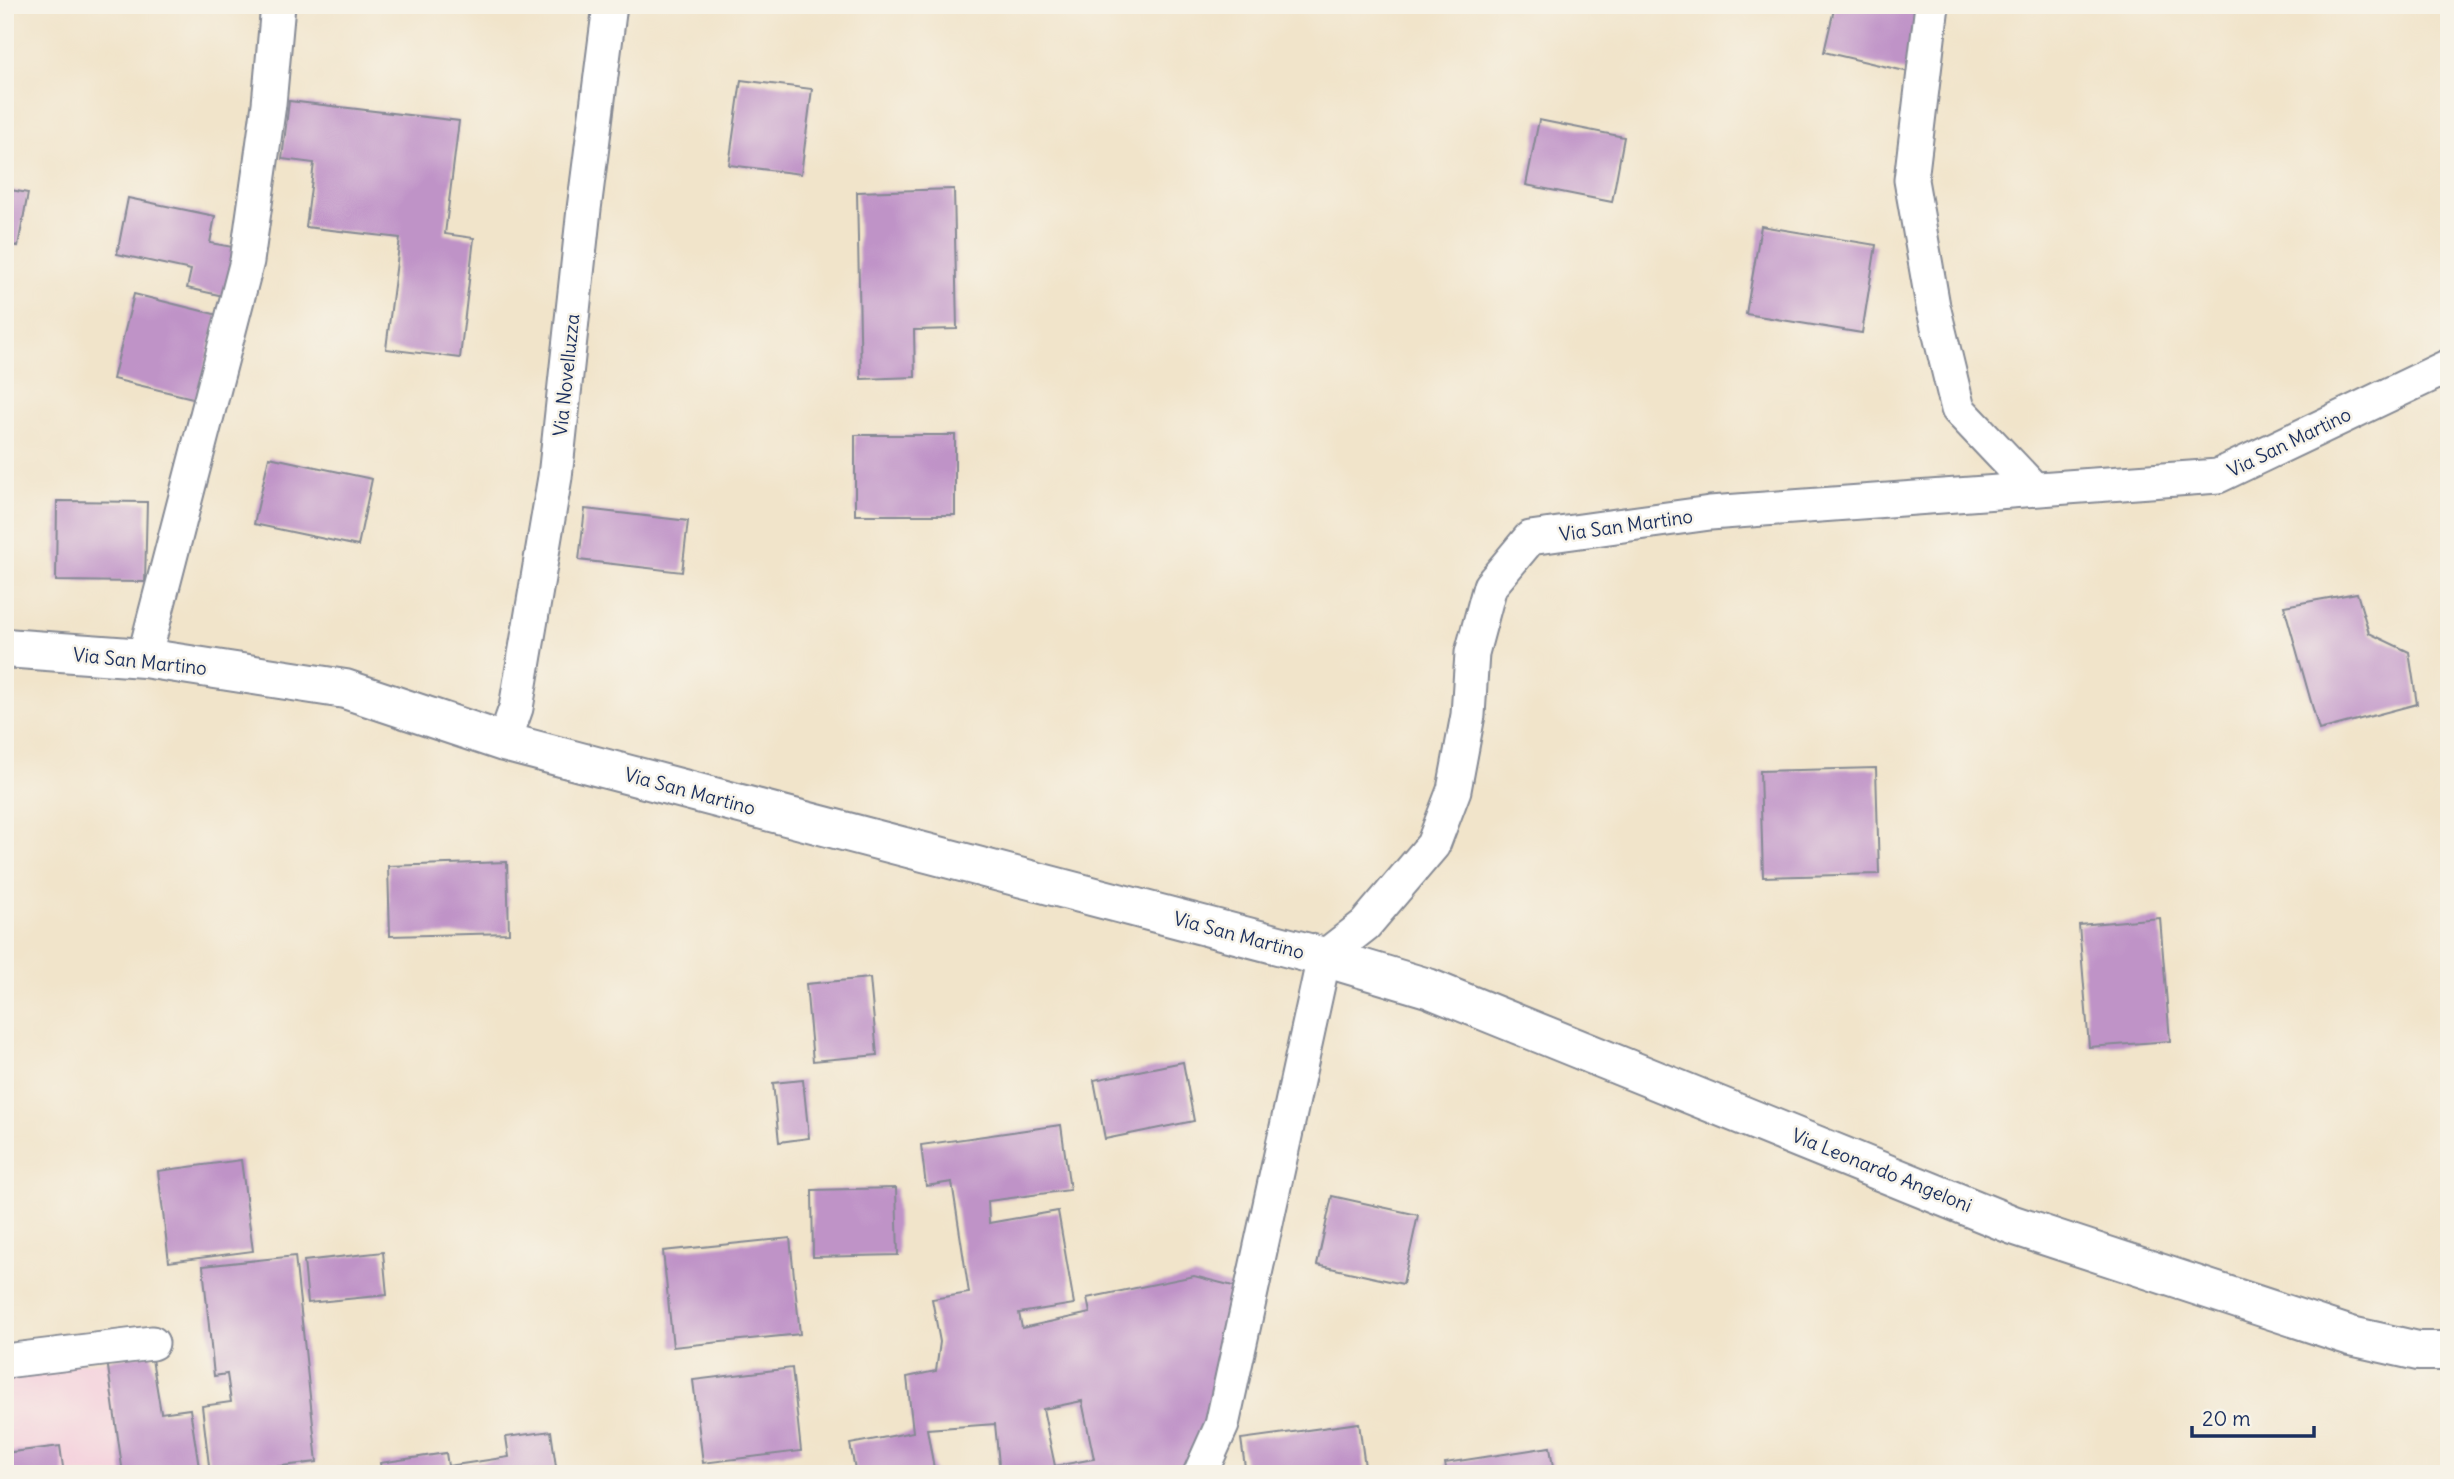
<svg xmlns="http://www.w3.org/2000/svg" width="2454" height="1479" viewBox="0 0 2454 1479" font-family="Delius,sans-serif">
<rect width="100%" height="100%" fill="#f7f3e8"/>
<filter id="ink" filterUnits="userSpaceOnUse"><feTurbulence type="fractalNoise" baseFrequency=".0143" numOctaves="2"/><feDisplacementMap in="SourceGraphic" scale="14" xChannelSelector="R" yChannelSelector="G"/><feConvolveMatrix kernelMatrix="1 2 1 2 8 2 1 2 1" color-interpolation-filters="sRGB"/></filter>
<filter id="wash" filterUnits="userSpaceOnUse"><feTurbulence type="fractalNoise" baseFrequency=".00686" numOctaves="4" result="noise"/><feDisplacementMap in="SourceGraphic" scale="28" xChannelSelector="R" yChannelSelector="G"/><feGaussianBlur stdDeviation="1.57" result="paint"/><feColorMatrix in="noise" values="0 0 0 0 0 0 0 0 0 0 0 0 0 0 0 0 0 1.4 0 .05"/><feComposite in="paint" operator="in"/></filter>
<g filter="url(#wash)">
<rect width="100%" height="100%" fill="#f1e4ca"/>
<!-- built -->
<path fill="#f4cfdc" d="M107,1360L123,1474H5V1371Z"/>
<g id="blocks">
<!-- building -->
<path fill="#bf93c7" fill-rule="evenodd" d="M1835,5H1925L1909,72L1824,52Z
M741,80L812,89L801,174L729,165Z
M289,101L459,121L445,234L474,238L460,358L386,349L400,238L306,227L314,163L282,159Z
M1539,120L1624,137L1612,202L1526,185Z
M5,189L28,193L18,246L5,244Z
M954,189L957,329L914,330L915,377L861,379L857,192Z
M128,198L215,216L210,243L238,248L228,297L187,288L191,270L117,254Z
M1761,226L1876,245L1862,333L1746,314Z
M134,294L218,315L197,399L113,379Z
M855,435H955V515H855Z
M269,457L372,479L358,546L254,524Z
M57,501L147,502L145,582L56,581Z
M585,509L688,521L682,572L579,560Z
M2357,593L2369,633L2409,652L2417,704L2319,730L2284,606Z
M1876,768L1879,874L1763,877L1760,771Z
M507,862L509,933L390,936L388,866Z
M2160,918L2170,1041L2089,1047L2079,925Z
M870,978L877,1055L813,1061L806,984Z
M1183,1062L1194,1121L1105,1139L1094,1080Z
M803,1080L809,1138L779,1142L773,1083Z
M1061,1125L1070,1190L988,1201L989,1223L1058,1211L1074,1304L1019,1313L1022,1328L1090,1313L1087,1298L1194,1276L1237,1287L1218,1380L1192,1469L1177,1474H1000L995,1424L927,1429L935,1474H856L850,1444L913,1432L907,1377L936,1371L940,1342L932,1299L969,1293L952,1182L926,1186L921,1145ZM1082,1401L1094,1459L1055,1466L1043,1409Z
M241,1160L253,1251L169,1262L158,1171Z
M896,1188L898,1255L813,1257L812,1190Z
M1332,1196L1418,1215L1403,1284L1317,1265Z
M790,1238L800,1334L673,1347L663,1251Z
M383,1252L387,1295L308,1303L304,1261Z
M295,1256L317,1462L210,1474L202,1406L231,1402L227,1374L214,1376L203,1266Z
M151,1353L161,1413L190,1409L200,1474H123L107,1360Z
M792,1368L801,1451L703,1463L693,1380Z
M1359,1423L1366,1474H1246L1241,1439Z
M551,1431L557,1474H382L380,1463L446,1453L448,1466L509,1457L506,1437Z
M60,1446L64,1474H5V1453Z
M1550,1447L1554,1474H1447L1445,1463Z"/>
</g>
</g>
<g filter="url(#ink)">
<use href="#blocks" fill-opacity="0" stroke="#868a94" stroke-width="2"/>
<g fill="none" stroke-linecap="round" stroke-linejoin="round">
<!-- minor casing -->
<g stroke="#868a94" stroke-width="37">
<path id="minor" d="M1932,5L1911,180L1933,306L1958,409L2032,487
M144,658L247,261L269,104L278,5
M504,742L516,708L555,477L584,209L610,5
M5,1361L152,1343
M1200,1474L1222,1425L1324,957L1365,925L1433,845L1454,790L1468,715L1472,653L1490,586L1530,538L1710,513L2218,476L2449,366"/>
</g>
<!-- tertiary casing -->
<g stroke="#868a94" stroke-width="42">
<path id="tertiary" d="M5,648L144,658L345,689L504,742L1324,957L1428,988L2013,1225L2351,1336L2418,1351H2449"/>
</g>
<!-- minor -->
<use href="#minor" stroke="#fff" stroke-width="33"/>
<!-- tertiary -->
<use href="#tertiary" stroke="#fff" stroke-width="38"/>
</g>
</g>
<g text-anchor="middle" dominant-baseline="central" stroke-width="5" stroke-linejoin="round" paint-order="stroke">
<!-- street labels -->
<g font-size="19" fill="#1b2f5e" stroke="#f7f3e8">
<text transform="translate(566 375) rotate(-84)">Via Novelluzza</text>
<text transform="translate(2289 442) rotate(-26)">Via San Martino</text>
<text transform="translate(1626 525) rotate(-8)">Via San Martino</text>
<text transform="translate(140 661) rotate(6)">Via San Martino</text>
<text transform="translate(690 791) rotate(15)">Via San Martino</text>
<text transform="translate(1239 935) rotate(15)">Via San Martino</text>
<text transform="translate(1882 1170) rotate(22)">Via Leonardo Angeloni</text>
</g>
</g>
<!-- margin -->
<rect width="2454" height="1479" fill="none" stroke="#f7f3e8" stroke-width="28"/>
<!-- scale -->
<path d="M2192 1426v10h122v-10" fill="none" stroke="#1b2f5e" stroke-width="3.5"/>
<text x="2202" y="1426" font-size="21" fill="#1b2f5e" stroke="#f7f3e8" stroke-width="5" paint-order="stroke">20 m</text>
</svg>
